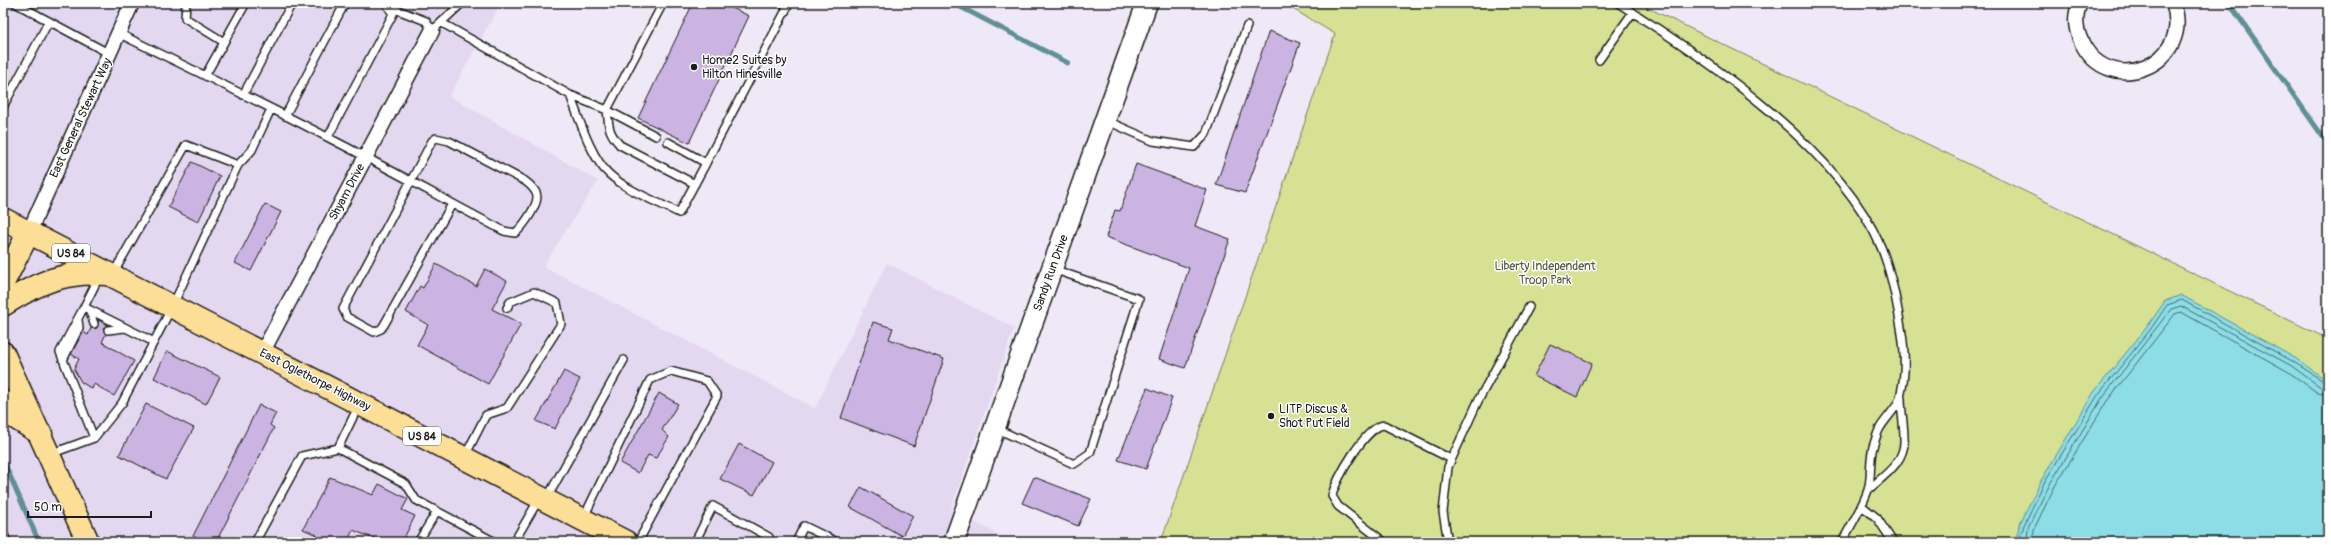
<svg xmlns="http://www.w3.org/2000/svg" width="2331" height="545" viewBox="0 0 2331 545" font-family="Pangolin,sans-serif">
<rect width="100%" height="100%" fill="#efe8f6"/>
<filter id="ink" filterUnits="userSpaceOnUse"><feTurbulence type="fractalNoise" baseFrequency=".025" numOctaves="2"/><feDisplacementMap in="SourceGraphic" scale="8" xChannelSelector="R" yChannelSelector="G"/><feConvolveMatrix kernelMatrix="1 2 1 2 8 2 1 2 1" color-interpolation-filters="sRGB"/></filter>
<g filter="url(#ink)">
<!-- built -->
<path fill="#e4d8f0" d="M3,3H501L449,96L598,181L543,266L815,408L887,263L1014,328L951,509L1012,542H3Z"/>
<!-- green -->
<path fill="#d6e194" stroke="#797e58" d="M1283,3H1638L2328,339V542H1161L1335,34Z"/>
<!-- water -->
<path fill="#8cdde6" stroke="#5f9095" d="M2181,295L2295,358L2328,381V531L2322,542H2019L2016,538L2020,523L2042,479L2094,392L2147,327L2165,301Z"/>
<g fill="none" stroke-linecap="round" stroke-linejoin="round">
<!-- shore -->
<path stroke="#49696d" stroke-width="1" d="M2022,542L2020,537L2024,525L2045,481L2098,395L2150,330L2167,305L2182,300L2292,361L2328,384
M2027,542L2028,527L2050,484L2102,398L2171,309L2181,306L2290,365L2322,388L2328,389
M2033,542L2034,529L2055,486L2107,401L2175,314L2181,312L2287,371L2318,393L2328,395"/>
<!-- stream -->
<path stroke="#5f9095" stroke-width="5" d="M953,3L1068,63
M2229,3L2328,144
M3,460L39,542"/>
</g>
<!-- building -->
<path fill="#cbb3e2" stroke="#1c1c1c" d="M693,3H722L749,16L689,143L638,118Z
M1269,31L1300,43L1245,193L1216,185Z
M192,162L220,176L198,222L168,207Z
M1136,164L1207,190L1195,226L1230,239L1185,368L1159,359L1189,268L1106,237L1115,210L1120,211Z
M265,204L281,212L251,271L235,263Z
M436,264L476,286L485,269L507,281L492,309L521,324L488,384L417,345L428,325L406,312L420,286L423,288Z
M98,320L108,325L103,328L106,334L102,342L134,361L114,396L94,384L92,389L81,382L74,369L79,359L71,354L83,332L88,335L91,328H97Z
M873,322L893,328L889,339L944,359L914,446L841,418Z
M1550,344L1592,363L1577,397L1534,376Z
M167,351L220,377L206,404L154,378Z
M564,371L580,379L555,429L536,421Z
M1147,388L1172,398L1146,469L1118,460Z
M659,393L678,404L662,430L669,437L656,458L648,455L638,473L620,463Z
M146,404L194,428L166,479L119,455Z
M259,405L276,413L270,425L274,428L216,542H190Z
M739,444L772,462L754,495L720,479Z
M330,477L373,495L379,484L408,499L402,510L415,516L402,542H382L353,530L347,542H312L317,535L303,529Z
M1034,477L1091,499L1078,526L1022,503Z
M861,487L913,516L902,536L850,507Z"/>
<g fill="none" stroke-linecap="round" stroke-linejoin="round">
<!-- lane casing -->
<g stroke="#1c1c1c" stroke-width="10">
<path id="lane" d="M15,3L110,54
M186,3L185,18L224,42
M663,3L607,110C609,127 608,132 620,145L695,184
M1618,3C1707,59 1839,148 1881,247C1890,269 1895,293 1899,316C1904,342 1907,367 1901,393C1899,407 1887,416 1880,428C1877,433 1875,441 1873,447C1869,461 1872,477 1868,490C1862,508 1851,525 1842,542
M390,7L426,21L432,31L462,3
M442,23L570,95L607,110L656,136
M120,34C189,68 258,101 327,137C386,167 445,200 504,231L515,233C523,227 541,202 536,193C534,188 529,184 525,181L449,141L436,138L432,141L343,309L347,317L374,332L381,329L384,325L452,204
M1599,60L1633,12
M205,76L246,3
M243,95L292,3
M570,95C579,118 591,158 609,174C629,192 656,201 679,213L706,163
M3,107L49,21
M285,116L345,3
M1105,120L1153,141L1194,147L1206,134L1247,26
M328,137L393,14L386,3
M668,142L706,163L788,6L781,3
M113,274L186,145L238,165
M84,307L99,277
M90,311L94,324
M108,330L125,328
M63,360L79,328L78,320
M995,428L1074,464L1090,453L1139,299L1053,269
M94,438L60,352L84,307L154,342
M338,448L359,405
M50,454L94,438L122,403L172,307L238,165L252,150L271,109
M465,456L486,415L507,408L561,324L557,303L534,292L510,302L507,308
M1869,489C1885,475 1906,461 1904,438C1904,424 1901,411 1901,398
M547,498L624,360
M1862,506L1877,518L1893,542
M584,517L650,380L671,371L707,381L717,396L638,542
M3,532L7,542
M255,542L302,456L338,448L406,484L416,500L495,542
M418,542L437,511
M514,542L539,499
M695,542L713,506L769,537L766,542
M796,542L804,526L837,542
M1384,542L1338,506L1332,496C1335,480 1366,426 1384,425L1451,459
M1448,542L1443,512L1448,467L1478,401L1529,307"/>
</g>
<!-- street casing -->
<g stroke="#1c1c1c" stroke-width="17">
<path id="street" d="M2080,3C2074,16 2075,28 2081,41C2108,100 2195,65 2173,3
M29,232L132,3
M262,353L432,31"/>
</g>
<!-- secondary casing -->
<g stroke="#1c1c1c" stroke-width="23">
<path id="secondary" d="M954,542L1147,3"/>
</g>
<!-- primary casing -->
<g stroke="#1c1c1c" stroke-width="25">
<path id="primary" d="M3,283L29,232
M3,353L88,542
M3,402L9,414L41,434"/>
</g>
<!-- highway casing -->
<g stroke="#1c1c1c" stroke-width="25">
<path id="highway" d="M3,219L626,542
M3,305C39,282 64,271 107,274"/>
</g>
<!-- lane -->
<use href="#lane" stroke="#fff" stroke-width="7"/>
<!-- street -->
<use href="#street" stroke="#fff" stroke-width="14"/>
<!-- secondary -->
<use href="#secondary" stroke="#fff" stroke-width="20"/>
<!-- primary -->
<use href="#primary" stroke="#fcde96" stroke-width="22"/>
<!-- highway -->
<use href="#highway" stroke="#fcde96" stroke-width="22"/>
</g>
</g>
<!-- markers -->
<g fill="#1c1c1c" stroke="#fff" stroke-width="1.5">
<circle cx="694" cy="67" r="4"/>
<circle cx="1271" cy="416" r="4"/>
</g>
<g text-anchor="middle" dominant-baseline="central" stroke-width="3" stroke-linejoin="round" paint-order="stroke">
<!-- shield labels -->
<g fill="#fff" stroke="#606060" stroke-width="1">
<rect x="52" y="244" width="38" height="18" rx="3"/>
<rect x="403" y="427" width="38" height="18" rx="3"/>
</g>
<g font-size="11" font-weight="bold" fill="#1c1c1c">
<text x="71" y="253">US 84</text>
<text x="422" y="436">US 84</text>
</g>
<!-- poi labels -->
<g font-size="12" fill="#1c1c1c" stroke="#fff" text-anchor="start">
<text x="702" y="60">Home2 Suites by<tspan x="702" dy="14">Hilton Hinesville</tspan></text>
<text x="1279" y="409">LITP Discus &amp;<tspan x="1279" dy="14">Shot Put Field</tspan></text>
</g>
<!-- street labels -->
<g font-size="12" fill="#1c1c1c" stroke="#fff">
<text transform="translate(81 118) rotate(-65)">East General Stewart Way</text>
<text transform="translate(347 192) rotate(-62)">Shyam Drive</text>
<text transform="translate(1051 273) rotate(-70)">Sandy Run Drive</text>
<text transform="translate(315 380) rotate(27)">East Oglethorpe Highway</text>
</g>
<!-- park labels -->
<g font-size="12" fill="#545740" stroke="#fff">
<text x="1545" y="266">Liberty Independent<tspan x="1545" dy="14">Troop Park</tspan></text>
</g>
</g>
<!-- margin -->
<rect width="2331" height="545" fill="none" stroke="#fff" stroke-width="16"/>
<rect x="8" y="8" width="2315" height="529" fill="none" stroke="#1c1c1c" stroke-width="1.5" filter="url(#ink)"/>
<!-- scale -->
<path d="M28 511v6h123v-6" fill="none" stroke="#1c1c1c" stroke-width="2"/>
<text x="34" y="511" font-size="12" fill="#1c1c1c" stroke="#ffffff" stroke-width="3" paint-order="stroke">50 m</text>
</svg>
